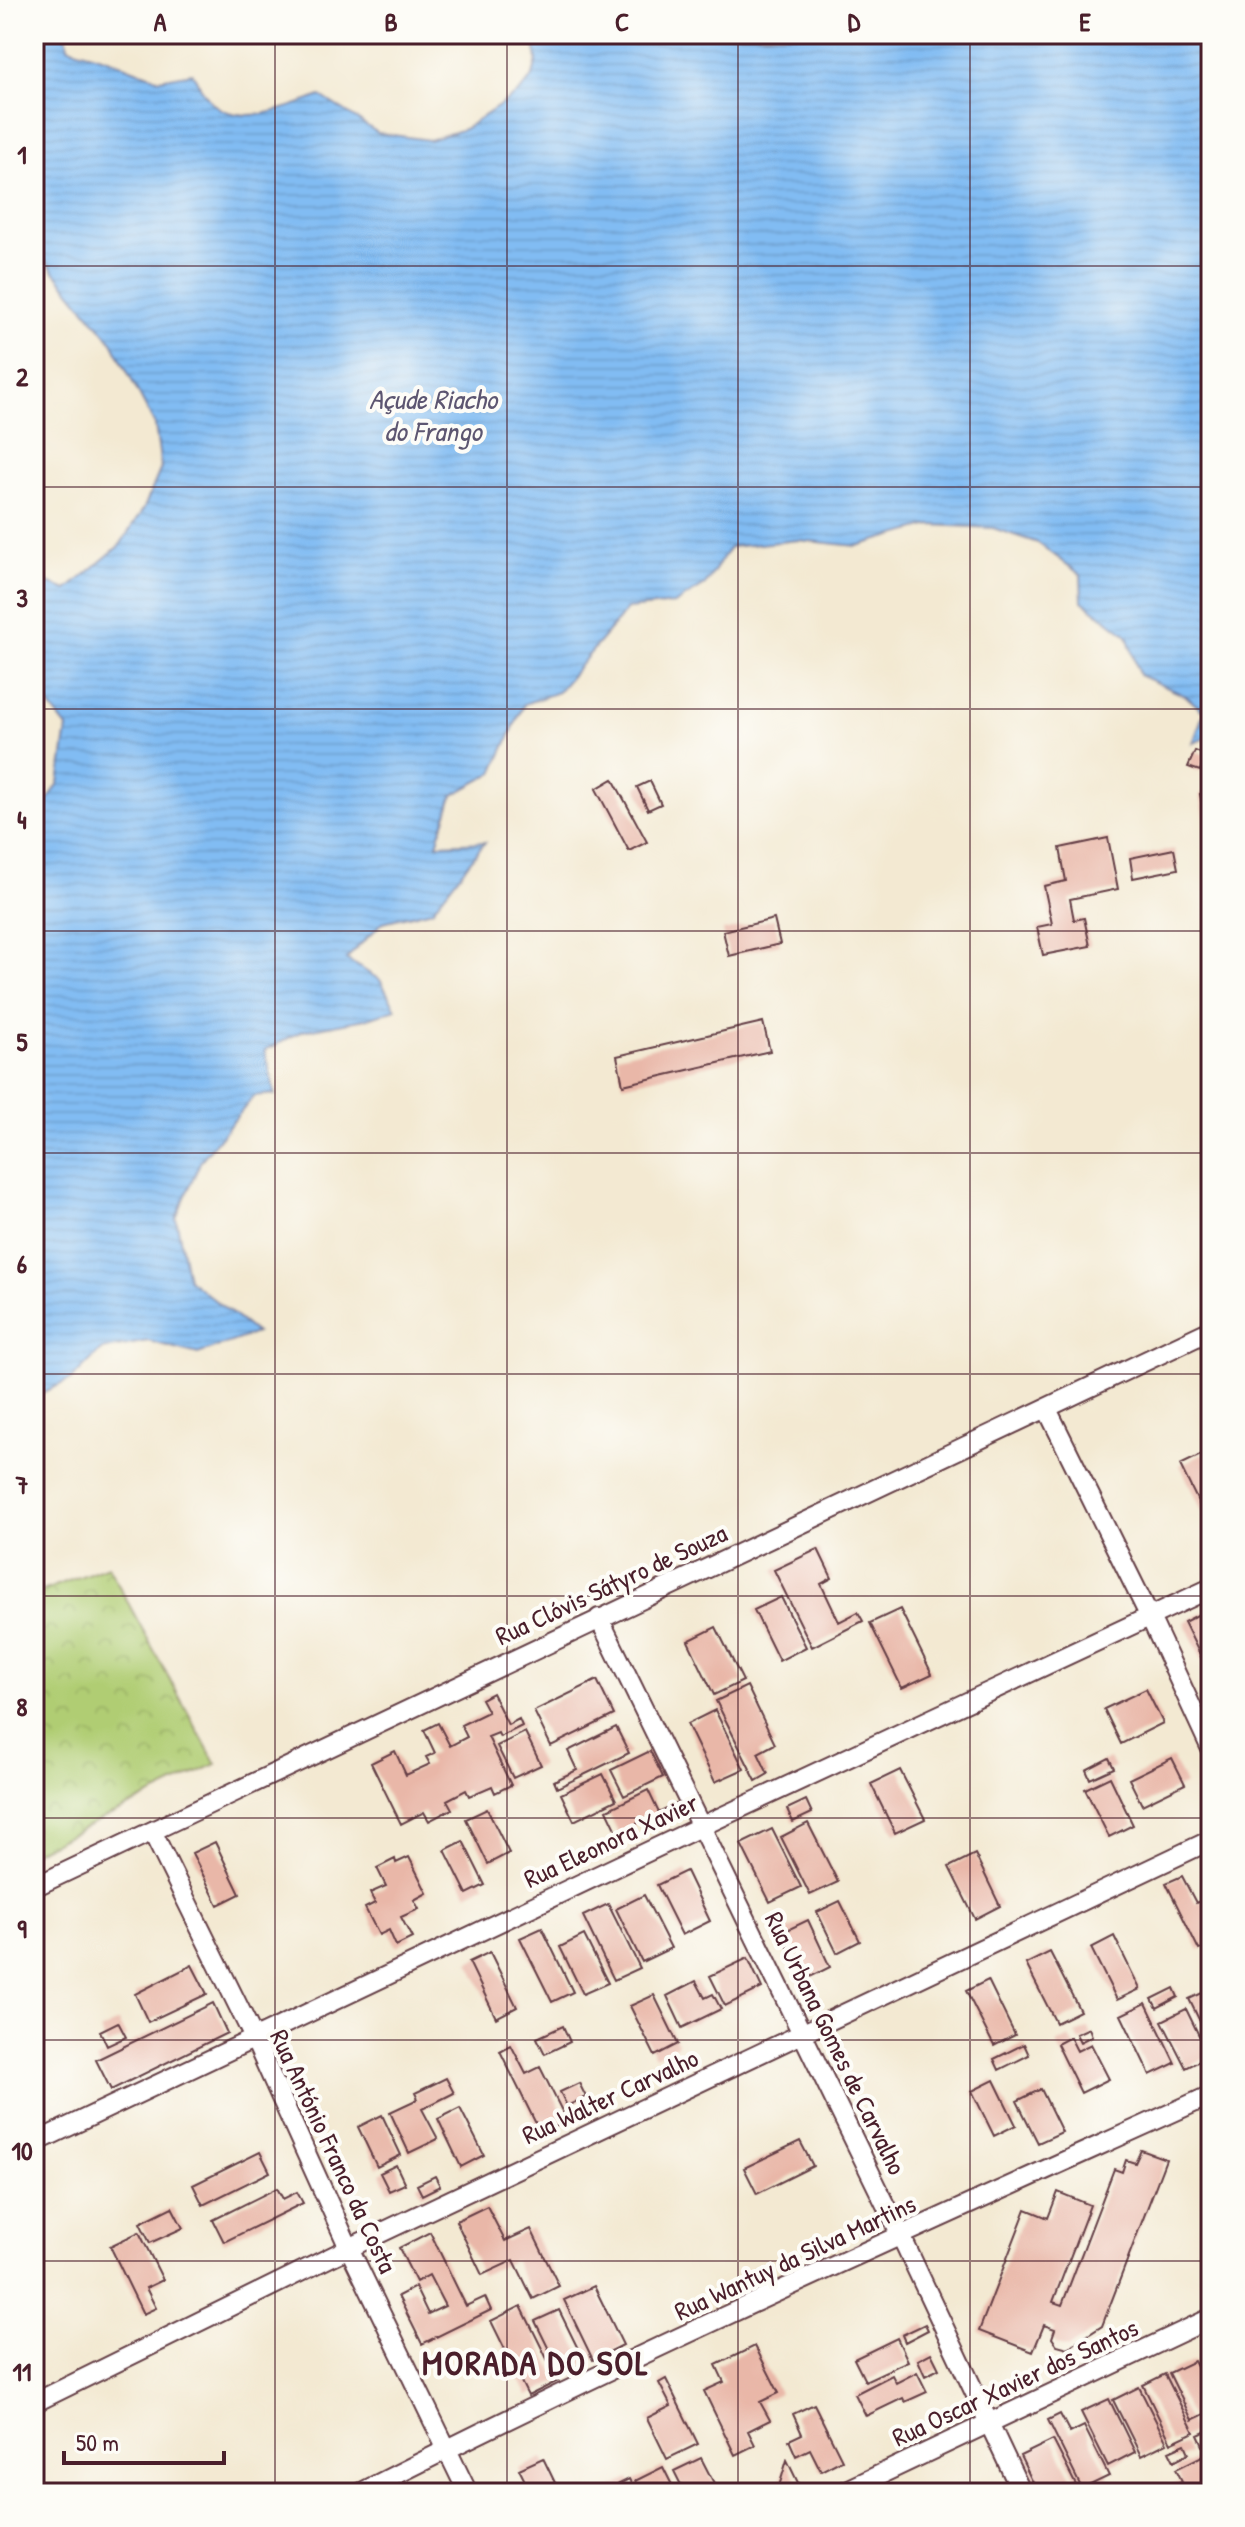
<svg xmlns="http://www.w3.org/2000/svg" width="1245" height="2527" viewBox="0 0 1245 2527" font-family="'Patrick Hand',sans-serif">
<defs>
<pattern id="park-crowns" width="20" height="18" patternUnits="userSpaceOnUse" patternTransform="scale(2)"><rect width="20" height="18" fill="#b0cd73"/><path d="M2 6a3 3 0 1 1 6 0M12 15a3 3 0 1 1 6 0" fill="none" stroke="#99b064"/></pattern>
<pattern id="water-rules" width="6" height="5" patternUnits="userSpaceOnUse" patternTransform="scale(2)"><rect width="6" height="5" fill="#81bcf3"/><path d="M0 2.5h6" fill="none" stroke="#71a1d0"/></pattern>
</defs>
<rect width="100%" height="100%" fill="#fdfcf7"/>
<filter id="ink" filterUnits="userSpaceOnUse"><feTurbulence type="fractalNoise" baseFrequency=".0125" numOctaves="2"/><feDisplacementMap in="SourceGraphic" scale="16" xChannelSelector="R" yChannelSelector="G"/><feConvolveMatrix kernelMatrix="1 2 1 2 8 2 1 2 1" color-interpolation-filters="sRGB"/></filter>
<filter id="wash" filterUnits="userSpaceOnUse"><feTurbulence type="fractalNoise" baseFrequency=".006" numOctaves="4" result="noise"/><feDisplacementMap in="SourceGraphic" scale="32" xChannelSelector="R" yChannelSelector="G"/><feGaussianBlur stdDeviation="1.8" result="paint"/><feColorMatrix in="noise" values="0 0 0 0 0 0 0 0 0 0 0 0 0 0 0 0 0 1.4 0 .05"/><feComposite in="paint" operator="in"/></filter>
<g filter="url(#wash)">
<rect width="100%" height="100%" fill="#f3e9d2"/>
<!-- park -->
<path fill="url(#park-crowns)" stroke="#7d764f" stroke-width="2" d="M108,1566L216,1764L34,1852V1594Z"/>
<!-- water -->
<path fill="url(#water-rules)" stroke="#666e8f" stroke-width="2" d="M34,34H66L68,47L105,58L159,79L192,73C198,82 205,97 213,104C244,128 289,107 321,96L378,133L429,140L464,129L520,92L533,76L537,60L534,43L536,34H1211V736L1193,743L1204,712L1186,696L1139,675L1127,635L1082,601L1081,575L1038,543L993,528L931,525L857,546L798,540L730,547L705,585L674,604L627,609L558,692L524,704L493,773L453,795L437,844L485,842L432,910L383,922L346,959L380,980L396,1009L365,1019L302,1031L265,1050L275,1094L254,1096L201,1160L176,1218L188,1279L256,1333L198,1354L148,1341L101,1350L72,1379L40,1394L34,1392V821L59,783L67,728L34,686V578L67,590L120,545L144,508L161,468L155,425L112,342L38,252L34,239Z"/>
<g id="blocks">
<!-- building -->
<path fill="#e9b7a8" d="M1195,751L1206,755L1200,771L1188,767Z
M613,779L647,842L629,851L596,789Z
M650,781L661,804L648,810L637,787Z
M1211,791V840H1210L1200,794Z
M1108,838L1118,889L1070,899L1074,920L1084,918L1090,946L1043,955L1037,927L1052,924L1044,886L1066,881L1060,848Z
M1174,849L1178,869L1133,878L1130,858Z
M774,919L780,944L729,956L723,931Z
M763,1022L770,1051L623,1085L617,1056Z
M1211,1450V1513L1205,1516L1180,1465Z
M818,1549L832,1578L821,1584L839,1622L858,1612L863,1621L812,1647L774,1570Z
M781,1597L806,1647L779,1661L754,1610Z
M1211,1608V1677L1184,1622Z
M900,1609L932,1674L902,1688L870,1623Z
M716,1627L743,1681L714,1695L688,1641Z
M597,1680L614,1715L551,1746L534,1711Z
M747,1686L775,1744L758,1753L768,1774L756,1781L716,1701Z
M1146,1689L1163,1723L1121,1744L1104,1709Z
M492,1693L508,1725L519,1719L522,1726L500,1737L498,1733L488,1737L511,1785L495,1793L492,1786L469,1796L466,1790L447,1800L452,1809L429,1821L424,1812L401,1824L371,1763L395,1751L406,1775L430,1764L426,1757L435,1753L424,1730L438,1723L450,1746L467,1737L461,1725L488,1712L481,1699Z
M715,1710L744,1769L715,1782L687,1724Z
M616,1727L629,1753L557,1788L554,1781L577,1770L568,1751Z
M525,1732L541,1765L513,1778L497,1746Z
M650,1751L663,1777L624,1796L611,1770Z
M1109,1758L1114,1768L1090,1779L1086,1770Z
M1172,1758L1185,1784L1142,1805L1129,1779Z
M900,1770L925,1819L895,1833L871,1784Z
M603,1774L616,1800L574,1821L561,1794Z
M1110,1777L1133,1825L1109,1837L1085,1789Z
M648,1790L659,1813L676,1804L682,1816L655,1829L650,1817L618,1833L607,1810Z
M806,1800L812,1813L793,1822L787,1809Z
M487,1809L509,1853L488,1864L466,1819Z
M808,1823L838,1882L810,1895L781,1837Z
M772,1829L801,1887L770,1902L741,1844Z
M463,1841L485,1885L467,1894L445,1850Z
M215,1842L240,1894L218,1905L192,1853Z
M975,1854L1000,1906L975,1919L949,1867Z
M409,1857L427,1893L414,1900L419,1909L401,1917L412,1938L396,1946L389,1930L379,1935L365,1908L375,1903L370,1893L386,1886L377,1868L395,1859L396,1863Z
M686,1871L710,1921L682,1935L657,1885Z
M1182,1876L1196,1903L1211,1896V1945L1199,1950L1166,1883Z
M644,1895L671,1948L642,1962L616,1909Z
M840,1901L860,1941L837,1953L817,1912Z
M608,1904L640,1968L614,1980L583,1916Z
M808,1920L830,1967L804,1980L781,1933Z
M542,1928L573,1992L552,2002L520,1938Z
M584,1935L608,1983L583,1994L560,1947Z
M1114,1936L1140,1989L1117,2000L1091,1948Z
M490,1952L517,2007L496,2018L469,1962Z
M1050,1952L1080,2011L1056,2023L1026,1964Z
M748,1958L762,1988L725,2006L710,1976Z
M192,1965L207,1994L148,2022L135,1994Z
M988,1980L1015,2035L994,2046L966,1991Z
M696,1981L705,1998L713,1994L721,2009L682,2028L667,1996Z
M1174,1988L1178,1997L1157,2008L1152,1999Z
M1211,1989V2044L1189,1999Z
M654,1995L678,2044L655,2056L630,2006Z
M213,2003L227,2033L111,2090L96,2060Z
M1146,2003L1175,2063L1150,2075L1121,2015Z
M1186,2009L1209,2056L1186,2068L1162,2021Z
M118,2022L126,2037L107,2046L100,2031Z
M563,2026L570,2042L545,2054L537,2038Z
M1089,2028L1092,2036L1080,2042L1076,2034Z
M1070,2037L1077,2051L1091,2044L1109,2079L1081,2093L1057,2044Z
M1024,2044L1029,2055L999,2070L994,2059Z
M511,2045L526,2074L540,2067L567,2121L541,2134L500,2051Z
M446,2078L454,2093L422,2109L438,2139L409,2153L390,2112L418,2099L415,2093Z
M994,2080L1016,2125L994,2136L972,2091Z
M579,2083L586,2097L567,2106L560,2092Z
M1041,2089L1062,2132L1038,2143L1017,2101Z
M460,2108L484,2155L461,2167L438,2119Z
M382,2115L401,2155L377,2167L358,2127Z
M800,2141L813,2166L757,2194L744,2168Z
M1141,2150L1166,2159L1102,2326L1068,2348L1057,2345L1052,2338L1055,2329L1044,2325L1033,2352L979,2331L1026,2209L1048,2218L1058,2192L1090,2205L1053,2302L1062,2305L1114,2169L1122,2172L1126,2160L1135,2163Z
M260,2152L270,2172L203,2205L193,2185Z
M396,2165L405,2184L389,2191L380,2173Z
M435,2176L440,2186L422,2195L417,2185Z
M277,2188L283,2199L297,2192L303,2203L224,2242L213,2220Z
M487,2206L505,2241L531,2229L559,2286L533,2299L514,2260L482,2275L456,2221Z
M172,2207L183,2228L150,2243L140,2223Z
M139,2232L163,2280L146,2288L156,2308L143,2314L110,2246Z
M430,2232L466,2306L485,2297L491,2310L422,2344L398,2296L415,2287L428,2314L445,2306L429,2275L416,2282L399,2248Z
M594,2286L623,2345L593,2360L564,2300Z
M521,2306L558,2381L528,2396L491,2321Z
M559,2310L585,2363L561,2374L535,2321Z
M925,2324L928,2330L905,2342L902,2335Z
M897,2338L908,2361L865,2381L854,2359Z
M755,2346L779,2393L760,2402L770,2420L748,2431L755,2445L735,2455L704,2391L724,2382L716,2365Z
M931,2353L939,2369L925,2376L918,2360Z
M1194,2361L1211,2394V2411L1192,2420L1169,2373Z
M917,2372L927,2392L905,2402L903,2398L866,2416L855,2394L892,2375L896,2383Z
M1165,2374L1194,2432L1171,2443L1143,2385Z
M666,2379L698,2444L667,2459L647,2418L671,2406L659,2383Z
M1139,2387L1167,2443L1141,2456L1113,2400Z
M1109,2399L1135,2452L1108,2466L1081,2412Z
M814,2404L842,2460L821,2471L810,2449L796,2456L789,2440L802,2434L793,2414Z
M1060,2414L1070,2433L1084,2426L1109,2476L1082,2489L1048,2420Z
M1211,2429V2444L1204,2448L1198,2435Z
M1053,2440L1080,2493H1038L1020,2456Z
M1185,2444L1189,2453L1174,2461L1169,2451Z
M1202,2456L1211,2473V2486L1198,2493H1158L1182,2481L1176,2469Z
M543,2458L560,2493H531L519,2469Z
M701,2458L719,2493H685L674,2471Z
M787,2460L802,2491L798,2493H777Z
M663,2467L676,2493H641L635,2481Z
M629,2479L636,2493H601Z
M994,2483L999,2493H973Z"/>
</g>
</g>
<g filter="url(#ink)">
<use href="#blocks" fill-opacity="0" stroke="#633d44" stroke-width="2"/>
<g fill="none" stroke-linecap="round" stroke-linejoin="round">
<!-- street casing -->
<g stroke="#633d44" stroke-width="22">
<path id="street" d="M1047,1409L1150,1617L1211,1749
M599,1618L901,2236L1022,2493
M152,1831L254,2038L349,2248L468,2493
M34,1887L1211,1330
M34,2143L702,1826L1211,1588
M34,2403L349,2248L1211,1840
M360,2493C639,2351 926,2224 1211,2095
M841,2493L1211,2318"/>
</g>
<!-- street -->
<use href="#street" stroke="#fff" stroke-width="18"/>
</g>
</g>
<!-- grid -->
<path fill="none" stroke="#4a1f2b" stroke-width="2" stroke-opacity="0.55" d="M275,34V2493M507,34V2493M738,34V2493M970,34V2493M34,266H1211M34,487H1211M34,709H1211M34,931H1211M34,1153H1211M34,1374H1211M34,1596H1211M34,1818H1211M34,2040H1211M34,2261H1211"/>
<g text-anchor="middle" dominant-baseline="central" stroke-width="8" stroke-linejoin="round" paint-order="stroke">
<!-- street labels -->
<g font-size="26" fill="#4a1f2b" stroke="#fdfcf7">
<text transform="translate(611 1584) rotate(-25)">Rua Clóvis Sátyro de Souza</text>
<text transform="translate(611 1840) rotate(-25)">Rua Eleonora Xavier</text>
<text transform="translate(836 2043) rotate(64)">Rua Urbana Gomes de Carvalho</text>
<text transform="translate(610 2096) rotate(-25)">Rua Walter Carvalho</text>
<text transform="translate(334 2151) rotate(65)">Rua António Franco da Costa</text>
<text transform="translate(795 2257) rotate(-25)">Rua Wantuy da Silva Martins</text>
<text transform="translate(1015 2382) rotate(-25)">Rua Oscar Xavier dos Santos</text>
</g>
<!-- water labels -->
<g font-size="28" font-style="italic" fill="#5d5671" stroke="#fdfcf7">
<text x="433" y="399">Açude Riacho<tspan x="433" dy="32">do Frango</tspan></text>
</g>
<!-- district labels -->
<g font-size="34" font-weight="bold" letter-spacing="2" fill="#4a1f2b" stroke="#fdfcf7">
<text x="536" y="2363">MORADA DO SOL</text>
</g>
</g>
<!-- margin -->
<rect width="1245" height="2527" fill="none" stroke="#fdfcf7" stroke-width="88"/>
<!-- scale -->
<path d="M64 2451v12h160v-12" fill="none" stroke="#4a1f2b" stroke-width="4"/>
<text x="76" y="2451" font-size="24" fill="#4a1f2b" stroke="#fdfcf7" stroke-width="6" paint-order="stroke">50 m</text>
<rect x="44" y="44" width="1157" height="2439" fill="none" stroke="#4a1f2b" stroke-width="3"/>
<g font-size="26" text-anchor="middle" font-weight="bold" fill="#4a1f2b">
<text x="160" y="31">A</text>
<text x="391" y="31">B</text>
<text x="622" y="31">C</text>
<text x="854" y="31">D</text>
<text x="1085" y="31">E</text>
<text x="22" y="164">1</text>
<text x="22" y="386">2</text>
<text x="22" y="607">3</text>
<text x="22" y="829">4</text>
<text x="22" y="1051">5</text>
<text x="22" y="1273">6</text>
<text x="22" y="1494">7</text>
<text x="22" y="1716">8</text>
<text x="22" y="1938">9</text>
<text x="22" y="2160">10</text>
<text x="22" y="2381">11</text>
</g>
</svg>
